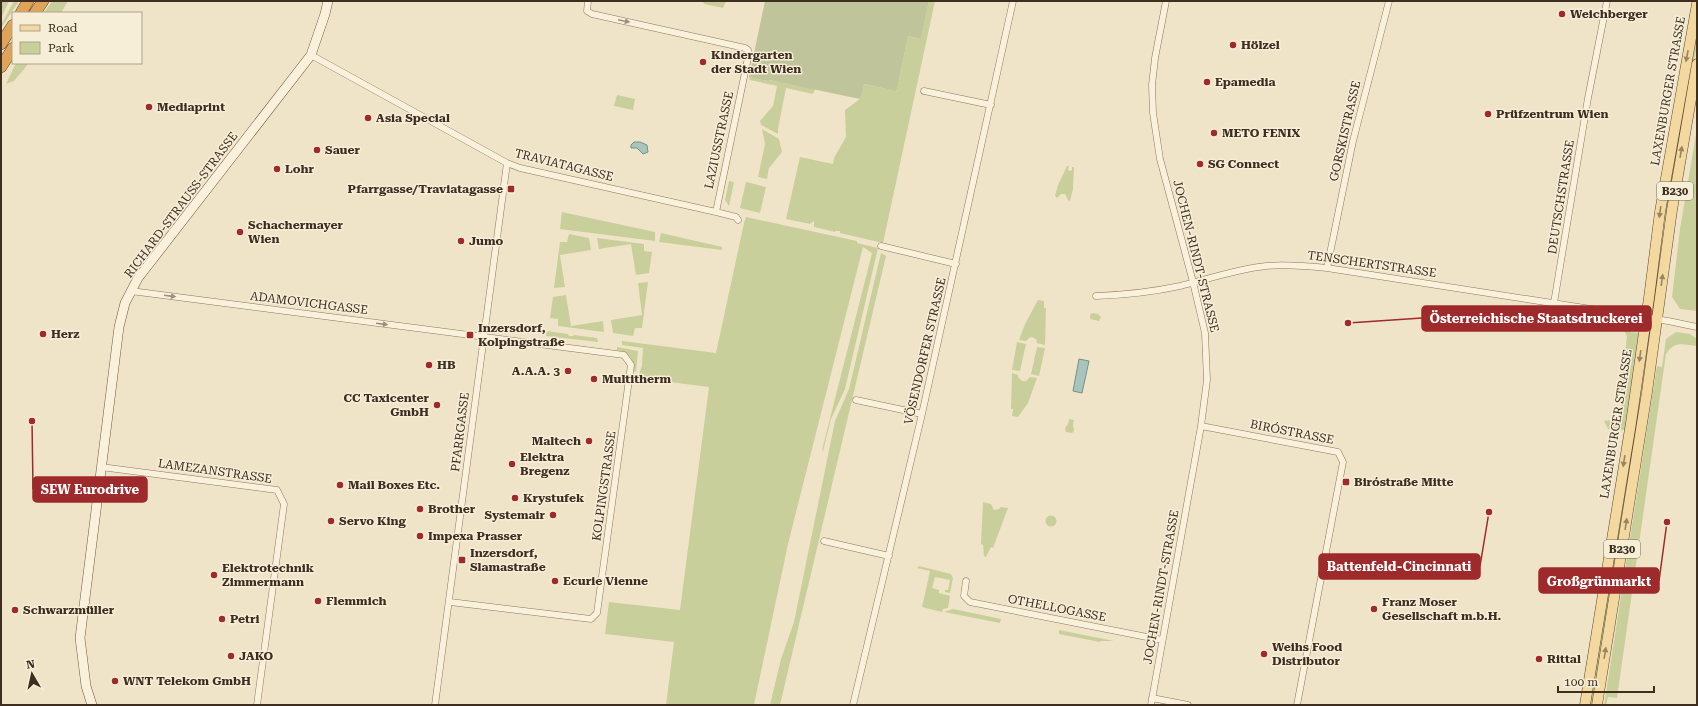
<svg xmlns="http://www.w3.org/2000/svg" width="1698" height="706" viewBox="0 0 1698 706" font-family="'Roboto Serif',serif">
<rect width="100%" height="100%" fill="#f0e4c8"/>
<!-- green -->
<path fill="#c9cf9b" d="M1,1H9L1,18Z
M14,1H19L1,28V25Z
M52,1H68L61,13H44Z
M703,1H725L726,2L723,8L704,4Z
M929,1H935L883,243L840,233V231H835V232L814,227V221L810,224L786,219L800,157L833,164L834,158L846,137L845,110L860,99L863,84L897,91V90L908,36L921,39Z
M1697,23V46L1690,85L1686,84Z
M16,63H29L14,81L6,84Z
M749,77L768,81V80L815,89L813,94L786,88L778,129V134L761,125L760,121L773,106L777,86L750,80Z
M1684,91L1688,92L1667,220L1665,219L1666,201Z
M617,95L635,99L633,110L614,106Z
M1697,128V311L1680,309L1672,297L1680,229Z
M762,129L779,139L782,152L769,168L767,179L758,177L765,144Z
M1067,166H1069L1068,170L1070,171L1072,170V167H1074L1073,189L1070,201L1068,200L1065,194H1061L1057,198L1055,196L1058,185Z
M729,181L734,182L729,206L725,200Z
M746,182L766,187L760,213L740,208Z
M562,212L655,232V241L560,229Z
M746,217L857,241V243L878,248L845,389L831,419L823,451L822,450L872,253L863,247L788,544L754,705H666L674,642L605,634L609,602L680,610L709,387L638,378L642,365L643,348L622,345V341L716,353L744,223Z
M661,233L722,247V250L659,242Z
M569,234L589,238L591,250L560,255L565,287L554,288L560,242H567Z
M597,238L644,244V251L652,252L649,273L636,275L631,244L599,249Z
M881,253L886,256L780,705H770L781,659L794,622L835,421L849,389Z
M648,282L642,328H635L633,336L613,333L611,320L642,315L638,283Z
M566,295L571,326L603,321L604,332L558,326V319L550,318L553,297Z
M1038,300L1044,301V308H1046L1045,345L1037,343L1036,339L1032,337L1029,338L1026,341L1019,340L1025,324Z
M1092,313L1098,314L1101,317L1099,321L1090,319V315Z
M1613,323L1624,324L1630,332L1639,333L1625,430L1608,429L1604,421L1619,419L1623,393L1620,388L1627,337L1624,330L1613,326Z
M547,331L568,334L569,336H573L574,335L597,338L598,342L546,336Z
M1676,332L1690,334L1697,339V346C1683,345 1675,340 1666,354L1617,698L1608,697L1606,705H1604L1657,366L1662,367L1666,339Z
M1648,336L1640,395L1639,418L1593,705H1590Z
M1017,342L1026,344L1020,371L1012,370Z
M617,347L638,351L636,372L634,371C634,359 629,352 617,350Z
M1037,347L1045,348L1039,376L1031,374Z
M1012,373L1018,375V377L1022,381H1026L1030,377L1037,378L1028,403L1018,417L1012,416L1013,409H1011Z
M1069,419L1074,420L1073,425L1074,431L1072,433L1066,432L1065,428L1068,424Z
M983,502L991,504L994,510L999,509L1001,507L1008,508L993,548L991,547L986,557L984,556L983,545L981,544Z
M1045.5 521a5.5 5.5 0 1 1 11 0a5.5 5.5 0 1 1-11 0Z
M919,566L951,574L953,578L950,593L945,592V590H948L950,580L935,577L932,588L939,590V593L950,596L948,608L943,609L942,612L922,607L930,571L917,568Z
M953,609L1001,619L1000,623L944,612Z
M1059,630L1114,641H1100V642L1059,634Z"/>
<!-- cemetery -->
<path fill="#bfc49a" d="M765,1H929L921,39L908,36L897,90L896,91L864,84L860,99L769,80L768,81L749,77Z"/>
<!-- water -->
<path fill="#a9c4bc" stroke="#6f938a" d="M634,142H640L647,145L648,152L643,154L637,148H631V145Z
M1079,359L1089,361L1082,393L1073,391Z"/>
<g fill="none" stroke-linecap="round" stroke-linejoin="round">
<!-- street casing -->
<g stroke="#8d765c" stroke-width="7">
<path id="street" d="M588,1L587,11L592,14L745,48L748,50L749,53L716,212
M311,55L507,163L520,168L716,212L736,217L738,220
M924,91L991,105
M881,246L956,264
M1327,268L1353,141L1389,1
M131,291L624,355L631,365L597,613L591,619L450,602
M1096,296C1124,295 1152,292 1180,286C1209,279 1237,269 1266,266C1287,264 1307,266 1327,268L1668,321L1697,327
M1554,303L1588,98L1607,1
M856,400L922,414
M1201,426L1338,452L1343,462L1297,705
M101,467L277,490L284,504L257,705
M824,541L889,556
M966,581L964,596L970,602L1162,640
M1152,698L1188,705
M435,705L507,163
M853,705L922,414L1013,1
M1151,705L1201,426L1207,380L1205,333L1193,282L1160,159L1153,113L1152,85L1155,58L1166,1"/>
</g>
<!-- secondary casing -->
<g stroke="#6f573f" stroke-width="10">
<path id="secondary" d="M92,705L86,686L80,638L119,327L125,303L138,278L311,55L325,14L328,1"/>
</g>
<!-- primary casing -->
<g stroke="#5b4430" stroke-width="11">
<path id="primary" d="M1585,705L1631,423L1649,298L1660,212L1697,4
M1597,705L1647,392L1672,210L1697,64"/>
</g>
<!-- highway casing -->
<g stroke="#5b4430" stroke-width="12">
<path id="highway" d="M21,13L28,1
M35,13L43,1
M1,44L13,25
M1,67L13,48"/>
</g>
<!-- street -->
<use href="#street" stroke="#faf1dc" stroke-width="6"/>
<!-- secondary -->
<use href="#secondary" stroke="#faf1dc" stroke-width="9"/>
<!-- primary -->
<use href="#primary" stroke="#f3d9a0" stroke-width="10"/>
<!-- highway -->
<use href="#highway" stroke="#e0a458" stroke-width="11"/>
</g>
<!-- one-way arrows -->
<defs><path id="oneway-solid" d="M-6-.8H1V-3.2L6.5 0L1 3.2V.8H-6Z"/></defs>
<g fill="#9c907e">
<use href="#oneway-solid" transform="translate(624 21) rotate(12)"/>
<use href="#oneway-solid" transform="translate(170 296) rotate(7)"/>
<use href="#oneway-solid" transform="translate(382 324) rotate(7)"/>
</g>
<g fill="#988460">
<use href="#oneway-solid" transform="translate(1687 56) rotate(101)"/>
<use href="#oneway-solid" transform="translate(1681 152) rotate(-80)"/>
<use href="#oneway-solid" transform="translate(1660 212) rotate(98)"/>
<use href="#oneway-solid" transform="translate(1662 280) rotate(-82)"/>
<use href="#oneway-solid" transform="translate(1640 356) rotate(98)"/>
<use href="#oneway-solid" transform="translate(1624 461) rotate(99)"/>
<use href="#oneway-solid" transform="translate(1626 524) rotate(-81)"/>
<use href="#oneway-solid" transform="translate(1605 653) rotate(-81)"/>
</g>
<!-- markers -->
<g fill="#9e2a2b" stroke="#f7eed8" stroke-width="1.5">
<circle cx="1562" cy="14" r="4"/>
<circle cx="1233" cy="45" r="4"/>
<circle cx="703" cy="62" r="4"/>
<circle cx="1207" cy="82" r="4"/>
<circle cx="149" cy="107" r="4"/>
<circle cx="1488" cy="114" r="4"/>
<circle cx="368" cy="118" r="4"/>
<circle cx="1214" cy="133" r="4"/>
<circle cx="317" cy="150" r="4"/>
<circle cx="1200" cy="164" r="4"/>
<circle cx="277" cy="169" r="4"/>
<rect x="507" y="185" width="8" height="8" rx="2"/>
<circle cx="240" cy="232" r="4"/>
<circle cx="461" cy="241" r="4"/>
<circle cx="43" cy="334" r="4"/>
<rect x="466" y="331" width="8" height="8" rx="2"/>
<circle cx="429" cy="365" r="4"/>
<circle cx="568" cy="371" r="4"/>
<circle cx="594" cy="379" r="4"/>
<circle cx="437" cy="405" r="4"/>
<circle cx="589" cy="441" r="4"/>
<circle cx="512" cy="464" r="4"/>
<rect x="1342" y="478" width="8" height="8" rx="2"/>
<circle cx="340" cy="485" r="4"/>
<circle cx="515" cy="498" r="4"/>
<circle cx="420" cy="509" r="4"/>
<circle cx="553" cy="515" r="4"/>
<circle cx="331" cy="521" r="4"/>
<circle cx="420" cy="536" r="4"/>
<rect x="458" y="556" width="8" height="8" rx="2"/>
<circle cx="214" cy="575" r="4"/>
<circle cx="555" cy="581" r="4"/>
<circle cx="318" cy="601" r="4"/>
<circle cx="1374" cy="609" r="4"/>
<circle cx="15" cy="610" r="4"/>
<circle cx="222" cy="619" r="4"/>
<circle cx="1264" cy="654" r="4"/>
<circle cx="231" cy="656" r="4"/>
<circle cx="1539" cy="659" r="4"/>
<circle cx="115" cy="681" r="4"/>
</g>
<g text-anchor="middle" dominant-baseline="central" stroke-width="3" stroke-linejoin="round" paint-order="stroke">
<!-- shield labels -->
<g fill="#f7eed8" stroke="#756857" stroke-width="1">
<rect x="1657" y="182" width="36" height="18" rx="3"/>
<rect x="1604" y="540" width="36" height="18" rx="3"/>
</g>
<g font-size="11" font-weight="bold" fill="#3d2e20">
<text x="1675" y="191">B230</text>
<text x="1622" y="549">B230</text>
</g>
<!-- poi labels -->
<g font-size="12" font-weight="bold" fill="#3d2e20" stroke="#f7eed8" text-anchor="start">
<text x="1570" y="14">Weichberger</text>
<text x="1241" y="45">Hölzel</text>
<text x="711" y="55">Kindergarten<tspan x="711" dy="14">der Stadt Wien</tspan></text>
<text x="1215" y="82">Epamedia</text>
<text x="157" y="107">Mediaprint</text>
<text x="1496" y="114">Prüfzentrum Wien</text>
<text x="376" y="118">Asia Special</text>
<text x="1222" y="133">METO FENIX</text>
<text x="325" y="150">Sauer</text>
<text x="1208" y="164">SG Connect</text>
<text x="285" y="169">Lohr</text>
<text x="503" y="189" text-anchor="end">Pfarrgasse/Traviatagasse</text>
<text x="248" y="225">Schachermayer<tspan x="248" dy="14">Wien</tspan></text>
<text x="469" y="241">Jumo</text>
<text x="478" y="328">Inzersdorf,<tspan x="478" dy="14">Kolpingstraße</tspan></text>
<text x="51" y="334">Herz</text>
<text x="437" y="365">HB</text>
<text x="560" y="371" text-anchor="end">A.A.A. 3</text>
<text x="602" y="379">Multitherm</text>
<text x="429" y="398" text-anchor="end">CC Taxicenter<tspan x="429" dy="14">GmbH</tspan></text>
<text x="581" y="441" text-anchor="end">Maltech</text>
<text x="520" y="457">Elektra<tspan x="520" dy="14">Bregenz</tspan></text>
<text x="1354" y="482">Biróstraße Mitte</text>
<text x="348" y="485">Mail Boxes Etc.</text>
<text x="523" y="498">Krystufek</text>
<text x="428" y="509">Brother</text>
<text x="545" y="515" text-anchor="end">Systemair</text>
<text x="339" y="521">Servo King</text>
<text x="428" y="536">Impexa Prasser</text>
<text x="470" y="553">Inzersdorf,<tspan x="470" dy="14">Slamastraße</tspan></text>
<text x="222" y="568">Elektrotechnik<tspan x="222" dy="14">Zimmermann</tspan></text>
<text x="563" y="581">Ecurie Vienne</text>
<text x="326" y="601">Flemmich</text>
<text x="1382" y="602">Franz Moser<tspan x="1382" dy="14">Gesellschaft m.b.H.</tspan></text>
<text x="23" y="610">Schwarzmüller</text>
<text x="230" y="619">Petri</text>
<text x="1272" y="647">Weihs Food<tspan x="1272" dy="14">Distributor</tspan></text>
<text x="239" y="656">JAKO</text>
<text x="1547" y="659">Rittal</text>
<text x="123" y="681">WNT Telekom GmbH</text>
</g>
<!-- street labels -->
<g font-size="12" fill="#3d2e20" stroke="#f7eed8">
<text transform="translate(1668 91) rotate(-80)">LAXENBURGER STRASSE</text>
<text transform="translate(1345 131) rotate(-77)">GORSKISTRASSE</text>
<text transform="translate(719 140) rotate(-78)">LAZIUSSTRASSE</text>
<text transform="translate(564 165) rotate(14)">TRAVIATAGASSE</text>
<text transform="translate(1561 197) rotate(-81)">DEUTSCHSTRASSE</text>
<text transform="translate(181 205) rotate(-53)">RICHARD-STRAUSS-STRASSE</text>
<text transform="translate(1196 256) rotate(76)">JOCHEN-RINDT-STRASSE</text>
<text transform="translate(1372 264) rotate(8)">TENSCHERTSTRASSE</text>
<text transform="translate(309 303) rotate(7)">ADAMOVICHGASSE</text>
<text transform="translate(925 351) rotate(-77)">VÖSENDORFER STRASSE</text>
<text transform="translate(1616 424) rotate(-81)">LAXENBURGER STRASSE</text>
<text transform="translate(460 432) rotate(-83)">PFARRGASSE</text>
<text transform="translate(1292 432) rotate(11)">BIRÓSTRASSE</text>
<text transform="translate(215 471) rotate(8)">LAMEZANSTRASSE</text>
<text transform="translate(604 486) rotate(-82)">KOLPINGSTRASSE</text>
<text transform="translate(1161 587) rotate(-80)">JOCHEN-RINDT-STRASSE</text>
<text transform="translate(1057 608) rotate(11)">OTHELLOGASSE</text>
</g>
</g>
<!-- callouts -->
<path fill="none" stroke="#9e2a2b" stroke-width="1.5" d="M1348 323L1422 318M32 421L33 489M1489 512L1480 566M1667 522L1659 581"/>
<g fill="#9e2a2b" stroke="#f7eed8" stroke-width="1.5">
<circle cx="1348" cy="323" r="4"/>
<circle cx="32" cy="421" r="4"/>
<circle cx="1489" cy="512" r="4"/>
<circle cx="1667" cy="522" r="4"/>
</g>
<g fill="#9e2a2b" stroke="#9e2a2b" stroke-width="1.5">
<rect x="1422" y="306" width="229" height="25" rx="4"/>
<rect x="33" y="477" width="114" height="25" rx="4"/>
<rect x="1319" y="554" width="161" height="25" rx="4"/>
<rect x="1539" y="568" width="120" height="25" rx="4"/>
</g>
<g font-size="13" text-anchor="middle" font-weight="bold" fill="#fff">
<text x="1536" y="323">Österreichische Staatsdruckerei</text>
<text x="90" y="494">SEW Eurodrive</text>
<text x="1399" y="571">Battenfeld-Cincinnati</text>
<text x="1599" y="586">Großgrünmarkt</text>
</g>
<!-- border -->
<rect width="1698" height="706" fill="none" stroke="#3d2e20" stroke-width="4"/>
<!-- legend -->
<rect x="12" y="12" width="130" height="52" fill="#f7eed8" stroke="#ada18e"/>
<rect x="20" y="25" width="20" height="6" fill="#f3d9a0" stroke="#ada18e"/>
<text x="48" y="32" font-size="12" fill="#3d2e20">Road</text>
<rect x="20" y="42" width="20" height="12" fill="#c9cf9b" stroke="#ada18e"/>
<text x="48" y="52" font-size="12" fill="#3d2e20">Park</text>
<!-- north arrow -->
<g transform="translate(32 674) rotate(351)" stroke="#f7eed8" stroke-width="3" paint-order="stroke">
<path d="M0-3L7 15L0 10L-7 15Z" fill="#3d2e20"/>
<text y="-6" font-size="11" font-weight="bold" text-anchor="middle" fill="#3d2e20">N</text>
</g>
<!-- scale -->
<path d="M1558 686v6h96v-6" fill="none" stroke="#3d2e20" stroke-width="2"/>
<text x="1564" y="686" font-size="12" fill="#3d2e20" stroke="#f7eed8" stroke-width="3" paint-order="stroke">100 m</text>
</svg>
